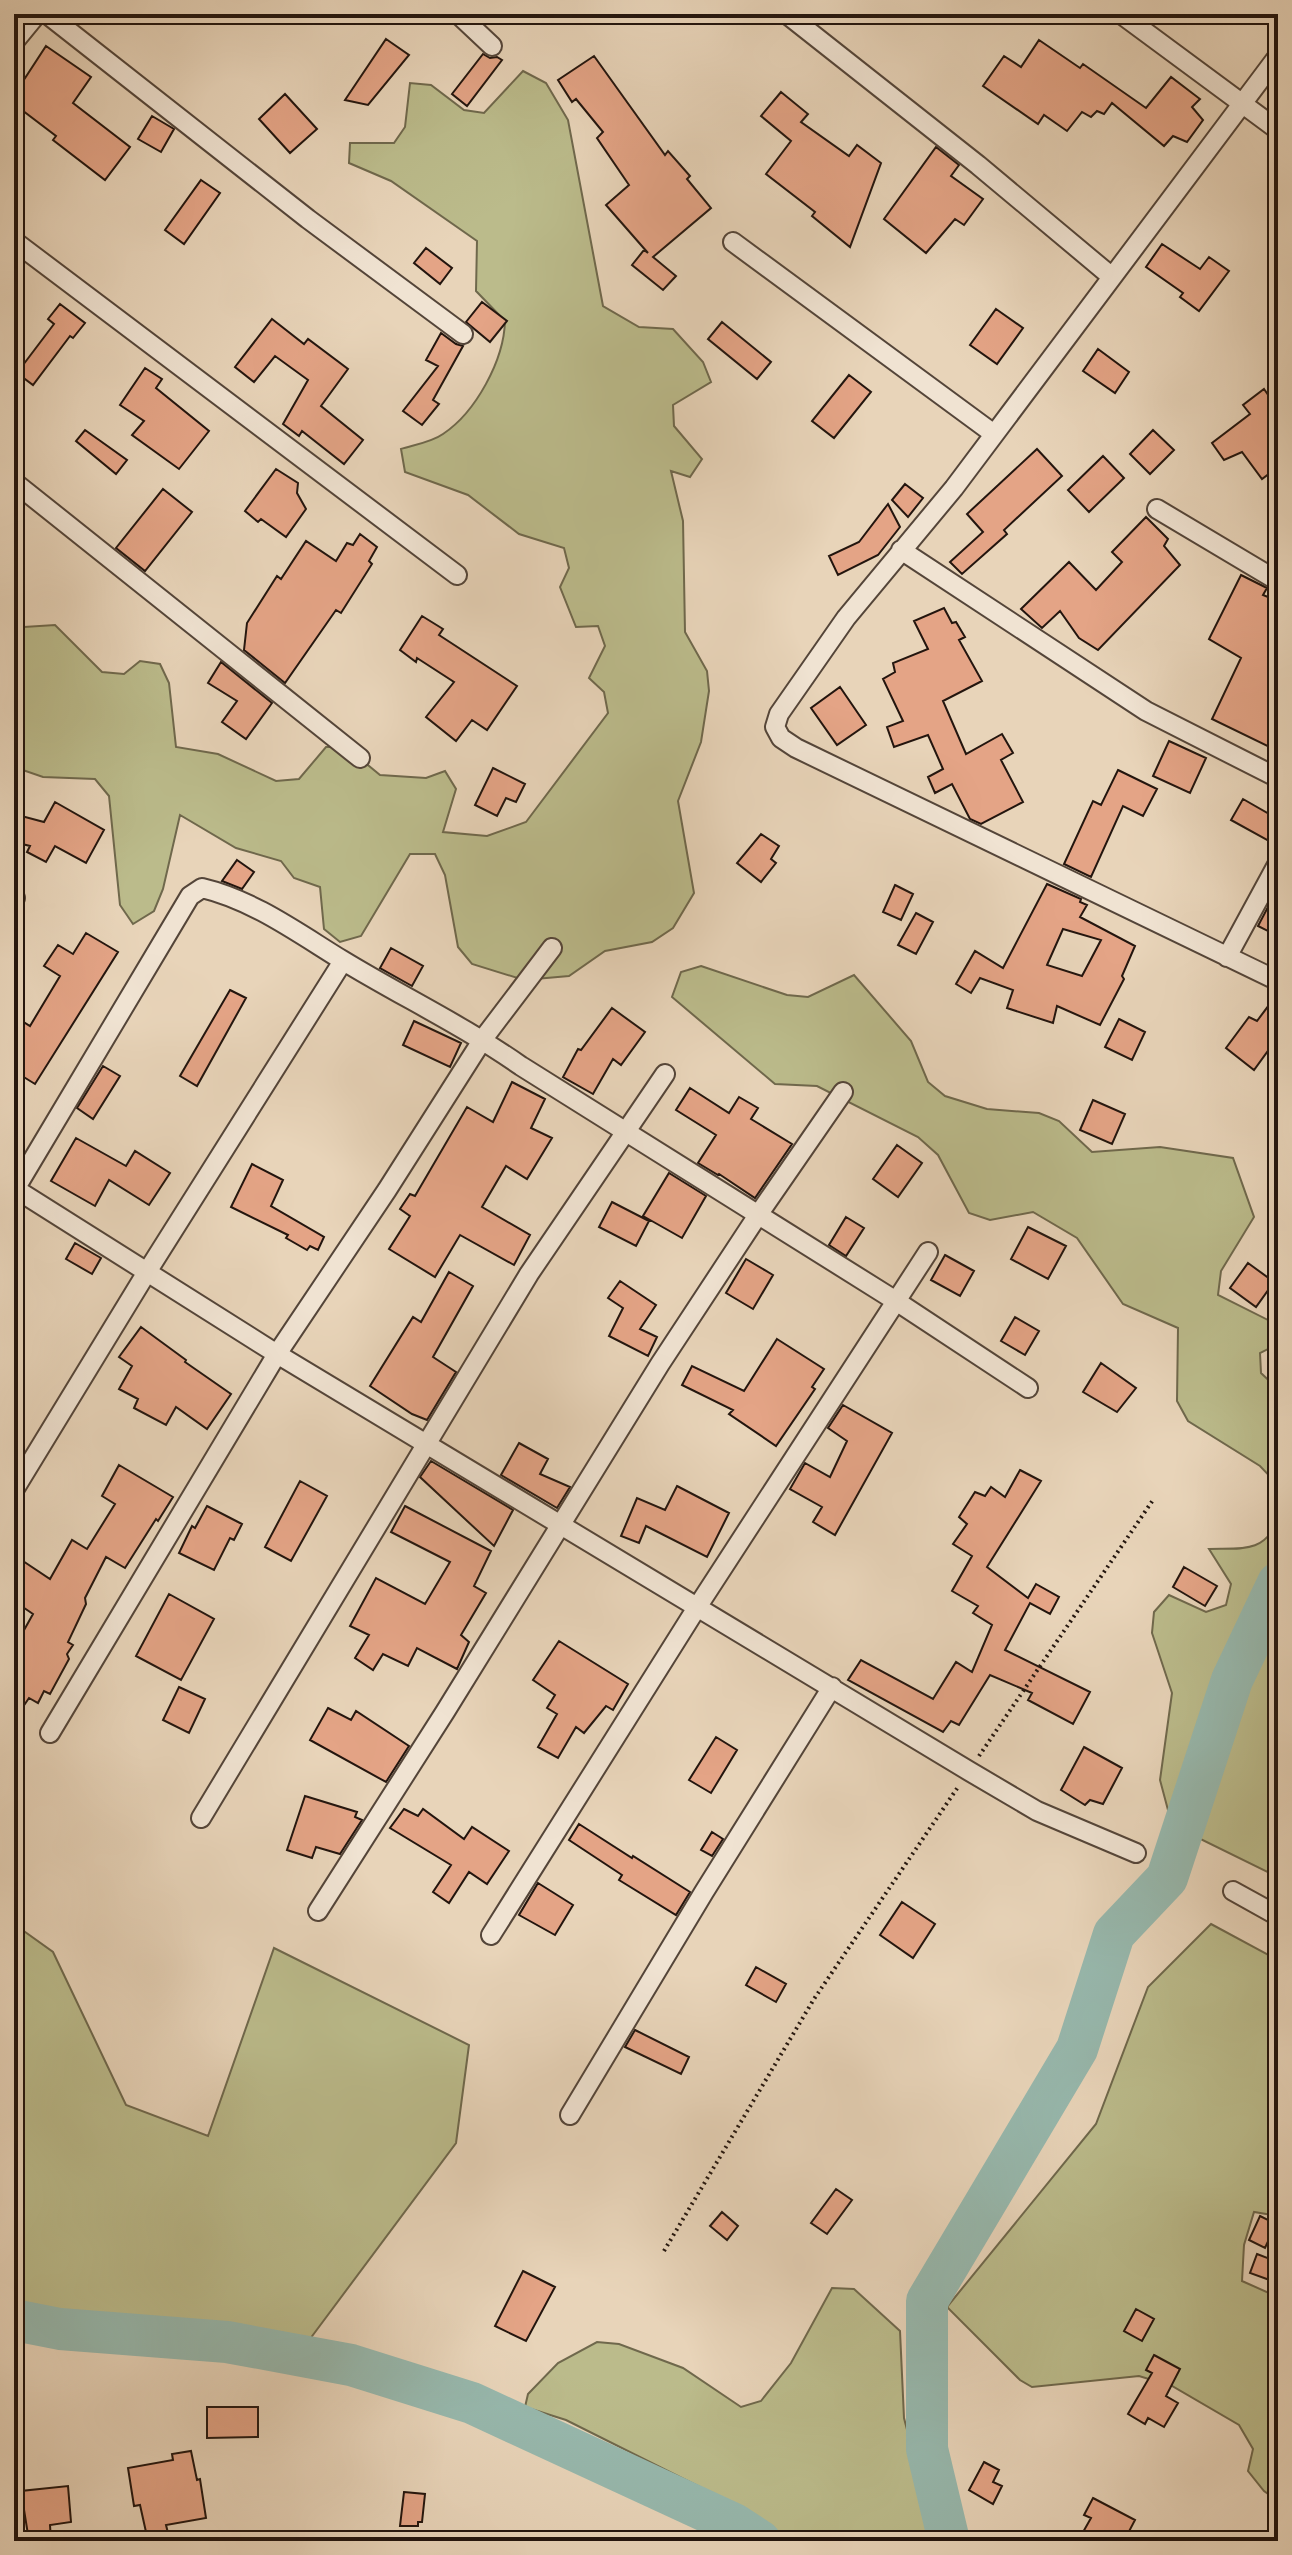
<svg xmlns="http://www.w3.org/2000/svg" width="1292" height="2555" viewBox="0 0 1292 2555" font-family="'IM FELL Great Primer',serif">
<rect width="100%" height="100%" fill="#e8d4b9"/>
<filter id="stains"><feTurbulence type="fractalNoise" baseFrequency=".0025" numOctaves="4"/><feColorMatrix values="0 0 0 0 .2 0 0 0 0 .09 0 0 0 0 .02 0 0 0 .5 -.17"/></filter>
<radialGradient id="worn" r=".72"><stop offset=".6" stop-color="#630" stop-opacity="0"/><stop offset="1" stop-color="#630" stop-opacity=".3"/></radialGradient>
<!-- green -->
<path fill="#bbbb8b" stroke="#6f684c" stroke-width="2" d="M523,71L546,83L568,120L603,306L639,327L673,329L703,362L711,382L673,405L674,426L702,459L690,477L671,471L683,521L685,632L707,671L709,691L701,742L678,801L694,893L673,928L652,942L605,951L569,976L524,980L472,964L458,947L445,875L435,854H410L361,936L340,942L324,929L320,887L294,878L281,861L236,848L180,815L163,889L154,911L133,924L120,905L109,796L95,779L43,777L14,767V617L24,627L55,625L102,672L124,674L140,661L160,664L169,683L176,747L218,754L276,781L299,779L326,747H346L380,775L426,778L445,771L456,789L443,832L487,836L526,822L608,713L604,692L589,678L605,646L598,626L576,627L560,587L569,568L564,548L519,534L468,495L405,472L401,449C414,445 432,442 443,434C476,412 504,360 505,321L476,291L477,241L391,181L349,163L350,143H394L405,127L410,83L431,85L464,110L484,113Z
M701,966L787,995L808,997L854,975L911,1041L928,1082L945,1096L987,1109L1039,1113L1059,1121L1092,1152L1160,1147L1233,1158L1254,1217L1221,1271L1218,1295L1278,1325V1344L1260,1353L1261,1373L1278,1389V1485L1260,1466L1188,1421L1177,1401L1178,1328L1123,1304L1077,1238L1033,1212L990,1220L969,1213L938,1155L918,1137L817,1086L775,1084L672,997L681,972Z
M1278,1520V1877L1172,1825L1160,1780L1172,1693L1152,1633L1154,1612L1169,1595L1206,1612L1226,1605L1231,1584L1209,1549C1240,1548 1264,1554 1278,1520Z
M14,1924L53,1952L126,2105L208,2136L274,1948L469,2045L456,2143L304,2347L202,2330L180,2337L14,2307Z
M1211,1924L1278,1960V2216L1254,2212L1244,2245L1242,2281L1278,2297V2501L1264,2491L1248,2471L1253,2449L1239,2425L1172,2386L1139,2376L1032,2387L1020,2380L947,2307L1096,2124L1148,1987Z
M832,2288L854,2289L900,2331L904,2418L936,2541H789L752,2513L566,2420L525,2407L528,2394L558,2363L597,2342L619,2344L683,2368L741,2407L761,2401L791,2363Z"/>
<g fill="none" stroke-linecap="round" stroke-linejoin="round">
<!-- river -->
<path stroke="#97b8ad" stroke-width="42" d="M14,2320L60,2329L227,2342L351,2365L472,2403L734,2524L760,2541
M949,2541L927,2449V2301L1077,2049L1114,1934L1167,1878L1232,1680L1278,1583"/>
</g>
<!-- building -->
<path fill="#e4a486" stroke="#23150e" stroke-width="2" fill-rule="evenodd" d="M386,39L409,55L368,105L345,100Z
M1039,40L1080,68L1083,64L1146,108L1171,77L1200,99L1192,107L1203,120L1187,142L1173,136L1164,146L1112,103L1104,114L1097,111L1091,117L1082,112L1067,131L1044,115L1038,124L983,86L1004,56L1021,67Z
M46,46L91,77L73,103L130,147L105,180L53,140L56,136L14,104V95Z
M483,54L490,58L497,57L502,60L467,106L452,94Z
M594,56L665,155L668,151L690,176L687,179L711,208L653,257L676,276L663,290L632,265L644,250L648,253L606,205L629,185L597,138L603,132L576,99L572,102L558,80Z
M781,92L808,114L801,122L849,156L857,145L881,163L850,247L812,216L815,212L766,174L791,141L761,116Z
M285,94L317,129L290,153L259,119Z
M152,116L174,129L161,152L138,139Z
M936,147L959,165L951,176L983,199L964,225L955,219L926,253L884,219Z
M201,180L220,193L184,244L165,230Z
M1162,244L1200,269L1209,257L1229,271L1199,311L1180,297L1183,293L1146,267Z
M426,248L452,268L440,284L414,263Z
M482,302L507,321L490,342L466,322Z
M60,304L85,323L73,338L70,336L33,385L17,373L54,324L48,319Z
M996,309L1023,328L997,364L970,345Z
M272,319L304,344L308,339L348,369L321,406L363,440L344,464L302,431L299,436L283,424L308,380L275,356L254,382L235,367Z
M722,322L771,362L757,379L708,339Z
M441,333L456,344L463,346L433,400L439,404L422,425L403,411L438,366L426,360Z
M1098,349L1129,372L1115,393L1083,371Z
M145,368L162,379L156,388L209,431L179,469L132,435L144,421L120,405Z
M849,375L871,392L834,438L812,421Z
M1264,389L1278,409V445L1270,451L1278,461V467L1262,479L1242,452L1224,460L1212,443L1250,414L1243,405Z
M85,430L127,460L116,474L76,441Z
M1153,430L1174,450L1150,474L1130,454Z
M1037,449L1062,476L1004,530L1007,534L962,574L950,562L983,532L967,514Z
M1103,456L1124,478L1089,512L1068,490Z
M276,469L298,483L297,493L306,509L286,537L261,519L258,522L245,511Z
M905,484L923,498L908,517L892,500Z
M163,489L192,512L145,571L116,548Z
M888,504L900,527L878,555L838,575L829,556L859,542Z
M1146,517L1168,539L1164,546L1180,565L1098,650L1079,638L1060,611L1042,628L1021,609L1069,562L1096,590L1122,562L1112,552Z
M360,534L377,547L369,561L372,564L341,613L336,610L285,683L244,650L247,623L277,576L281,579L306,541L336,561L347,543L353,545Z
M1241,575L1267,588L1263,595L1278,601V751L1212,719L1241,658L1209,639Z
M944,608L952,623L956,622L965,637L959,640L982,681L943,701L966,754L1002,734L1013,753L1001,760L1023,802L981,824L970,819L952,784L935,793L928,777L943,769L928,735L894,747L887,727L903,721L883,679L895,672L893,663L928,649L914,621Z
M422,616L443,629L439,635L517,686L487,730L472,720L456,741L426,717L454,682L417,658L416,662L400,650Z
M221,662L272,703L246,739L222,722L237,701L208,683Z
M840,687L866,725L837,745L811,708Z
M1169,741L1206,758L1190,793L1153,776Z
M493,768L525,784L516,802L506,798L497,816L475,805Z
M1118,770L1157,789L1143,816L1123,806L1091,877L1064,864L1093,801L1101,805Z
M1243,799L1278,819V846L1231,820Z
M55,802L104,830L86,863L55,846L46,862L27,852L30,846L14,842V814L44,822Z
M761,834L779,846L771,859L776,863L761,882L737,863Z
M237,860L254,872L242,889L222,881Z
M1047,884L1081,899L1080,902L1087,905L1080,917L1135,946L1122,976L1124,979L1100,1025L1057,1006L1053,1023L1007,1008L1013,990L980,978L971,993L956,984L975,951L1003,968ZM1063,929L1101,940L1082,976L1047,965Z
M895,885L913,894L901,920L883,912Z
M1278,888V936L1258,926Z
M916,913L933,922L916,954L898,945Z
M86,933L118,952L35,1084L14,1071V1016L30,1026L60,976L44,966L58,945L73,954Z
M391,948L423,966L412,986L380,968Z
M230,990L246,998L197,1086L180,1076Z
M1278,993V1037L1254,1070L1226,1048L1249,1017L1257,1021Z
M612,1008L645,1032L621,1065L613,1059L593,1094L563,1077L578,1049L581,1050Z
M1119,1019L1145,1032L1132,1060L1105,1047Z
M414,1021L461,1043L450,1067L403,1045Z
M103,1066L120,1076L93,1119L77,1108Z
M512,1082L545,1099L531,1128L552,1138L527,1179L506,1166L482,1207L530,1235L514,1265L460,1235L435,1277L389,1249L410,1216L400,1209L410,1194L415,1196L467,1107L493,1122Z
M690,1088L729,1113L739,1097L758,1108L751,1119L792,1144L755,1198L719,1174L718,1175L698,1163L716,1135L676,1110Z
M1093,1100L1125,1114L1112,1144L1080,1130Z
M76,1138L126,1166L135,1151L170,1173L149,1205L109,1180L95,1206L51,1181Z
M897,1145L922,1163L898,1197L873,1179Z
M252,1164L283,1180L271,1206L324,1237L318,1250L310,1246L307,1250L286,1238L288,1235L231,1207Z
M669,1173L706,1196L682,1238L643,1216Z
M612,1202L649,1221L636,1246L599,1227Z
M846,1217L864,1228L846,1256L829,1245Z
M1028,1227L1066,1246L1048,1279L1011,1259Z
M75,1243L101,1258L92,1274L66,1259Z
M945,1255L974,1271L960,1296L931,1280Z
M746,1259L773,1275L753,1309L726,1293Z
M1248,1263L1274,1282L1256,1307L1230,1288Z
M449,1272L473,1286L433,1357L456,1372L427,1420L412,1414L370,1386L413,1317L421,1322Z
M620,1281L656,1305L640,1329L657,1337L648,1356L609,1336L623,1308L608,1298Z
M1015,1317L1039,1331L1025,1355L1001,1341Z
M141,1327L186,1360L185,1362L231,1394L207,1429L176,1407L166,1425L134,1408L138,1399L119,1389L132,1366L119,1357Z
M777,1339L824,1369L812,1387L815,1389L776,1446L729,1414L733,1410L682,1385L692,1366L744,1391Z
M1101,1363L1136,1388L1117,1412L1083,1392Z
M843,1405L892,1433L835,1535L813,1522L822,1507L790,1489L805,1463L830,1477L847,1441L828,1428Z
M519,1443L548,1459L540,1474L570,1487L557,1508L501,1475Z
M431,1461L513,1510L494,1546L420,1477Z
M119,1465L173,1497L158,1521L156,1519L125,1568L106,1557L85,1598L86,1604L68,1642L73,1645L67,1654L69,1659L50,1694L44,1691L38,1703L29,1698L14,1720V1648L33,1614L14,1601V1555L50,1579L72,1540L87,1549L115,1504L102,1496Z
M1020,1470L1041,1481L987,1567L1028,1598L1036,1584L1059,1597L1050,1614L1030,1603L1005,1650L1090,1692L1073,1724L1028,1700L1032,1693L990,1675L959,1725L951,1721L943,1732L848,1680L861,1660L933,1699L956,1662L972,1672L992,1625L973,1613L978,1606L952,1591L972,1556L953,1544L967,1524L959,1517L975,1492L985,1496L991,1487L1005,1497Z
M300,1481L327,1496L291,1561L265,1547Z
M677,1486L729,1513L707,1557L646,1526L639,1543L621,1536L637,1498L665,1510Z
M207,1506L242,1524L234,1540L230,1538L214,1570L179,1553L192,1526L195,1528Z
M405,1506L491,1551L474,1586L486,1593L461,1635L469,1642L457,1669L417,1648L408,1666L383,1654L373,1670L355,1658L369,1635L350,1626L376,1578L425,1604L450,1562L391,1532Z
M1184,1567L1217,1586L1205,1606L1173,1587Z
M169,1594L214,1619L181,1680L136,1656Z
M559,1641L628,1684L613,1710L606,1706L584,1733L576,1727L558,1758L538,1747L557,1714L547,1708L555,1695L533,1680Z
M179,1687L205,1699L189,1733L163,1720Z
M328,1708L351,1720L356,1711L409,1746L386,1782L310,1740Z
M716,1737L737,1750L711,1793L689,1780Z
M1084,1747L1122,1768L1103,1804L1090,1800L1085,1805L1061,1790Z
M305,1796L357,1812L355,1817L362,1820L340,1854L316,1847L312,1858L287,1850Z
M404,1809L418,1816L423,1809L464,1839L472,1827L509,1851L487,1884L469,1872L449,1903L433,1892L451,1865L390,1828Z
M579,1824L632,1858L633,1856L690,1892L676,1915L619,1880L622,1875L569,1840Z
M712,1832L723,1839L712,1856L701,1850Z
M538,1883L573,1905L555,1935L519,1915Z
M902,1902L935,1924L913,1958L880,1935Z
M756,1967L786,1984L776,2002L746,1985Z
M635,2030L689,2057L681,2074L625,2047Z
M836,2189L852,2200L827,2234L811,2223Z
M722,2212L738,2226L727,2240L710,2226Z
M1260,2216L1276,2224L1265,2248L1249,2240Z
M1257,2254L1278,2262V2283L1250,2273Z
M523,2271L555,2287L526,2341L495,2326Z
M1136,2309L1154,2319L1142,2341L1124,2331Z
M1154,2355L1180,2369L1166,2396L1178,2403L1164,2427L1148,2418L1145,2424L1128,2414L1152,2373L1146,2370Z
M207,2407H258V2437L207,2438Z
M191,2451L197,2480L200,2479L206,2518L166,2525L170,2541H148L140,2505L134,2506L128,2468L173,2460L172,2454Z
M984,2462L999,2470L993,2482L1002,2486L993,2504L969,2490Z
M68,2486L71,2522L50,2525L51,2541H29L21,2491Z
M404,2492L425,2494L422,2522H418V2526H400Z
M1093,2498L1135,2520L1124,2541H1078L1091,2518L1084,2515Z"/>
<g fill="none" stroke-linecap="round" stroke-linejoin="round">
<!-- street casing -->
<g stroke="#544539" stroke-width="22">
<path id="street" d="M47,14L308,219L463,334
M458,14L492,46
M1121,14L1278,130
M788,15L978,165L1112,277
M14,42L37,14
M1278,56L954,488L846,618L779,714L775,727L781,738L796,748L1278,981
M14,241L457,575
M733,242L994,434
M14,482L360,758
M1157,509L1278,581
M901,550L1146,711L1278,778
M14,899L15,898
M1227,957L1278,863
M14,1188L277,1354L969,1771L1037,1811L1136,1853
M14,1191L190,896L202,888C253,900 298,933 342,960C401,996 464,1026 521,1066L896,1301L1028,1388
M14,1490L147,1272L343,961
M50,1733L277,1354L387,1190L483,1039L552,948
M201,1818L529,1274L665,1074
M1233,1891L1278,1916
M318,1911L445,1712L660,1364L758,1215L843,1092
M491,1935L696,1609L928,1252
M570,2115L704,1892L832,1687"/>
</g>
<!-- path -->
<path stroke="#23150e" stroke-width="4" stroke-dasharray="2 4" stroke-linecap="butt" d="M979,1756L1153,1500
M664,2251L814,1999L958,1787"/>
<!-- street -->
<use href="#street" stroke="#f0e3d2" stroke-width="18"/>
</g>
<!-- margin -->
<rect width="1292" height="2555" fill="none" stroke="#e8d4b9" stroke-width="48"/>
<rect x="16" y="16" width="1260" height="2523" fill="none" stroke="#23150e" stroke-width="4"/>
<rect x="24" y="24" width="1244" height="2507" fill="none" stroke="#23150e" stroke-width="2"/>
<rect width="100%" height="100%" filter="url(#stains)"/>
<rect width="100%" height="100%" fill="url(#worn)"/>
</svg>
